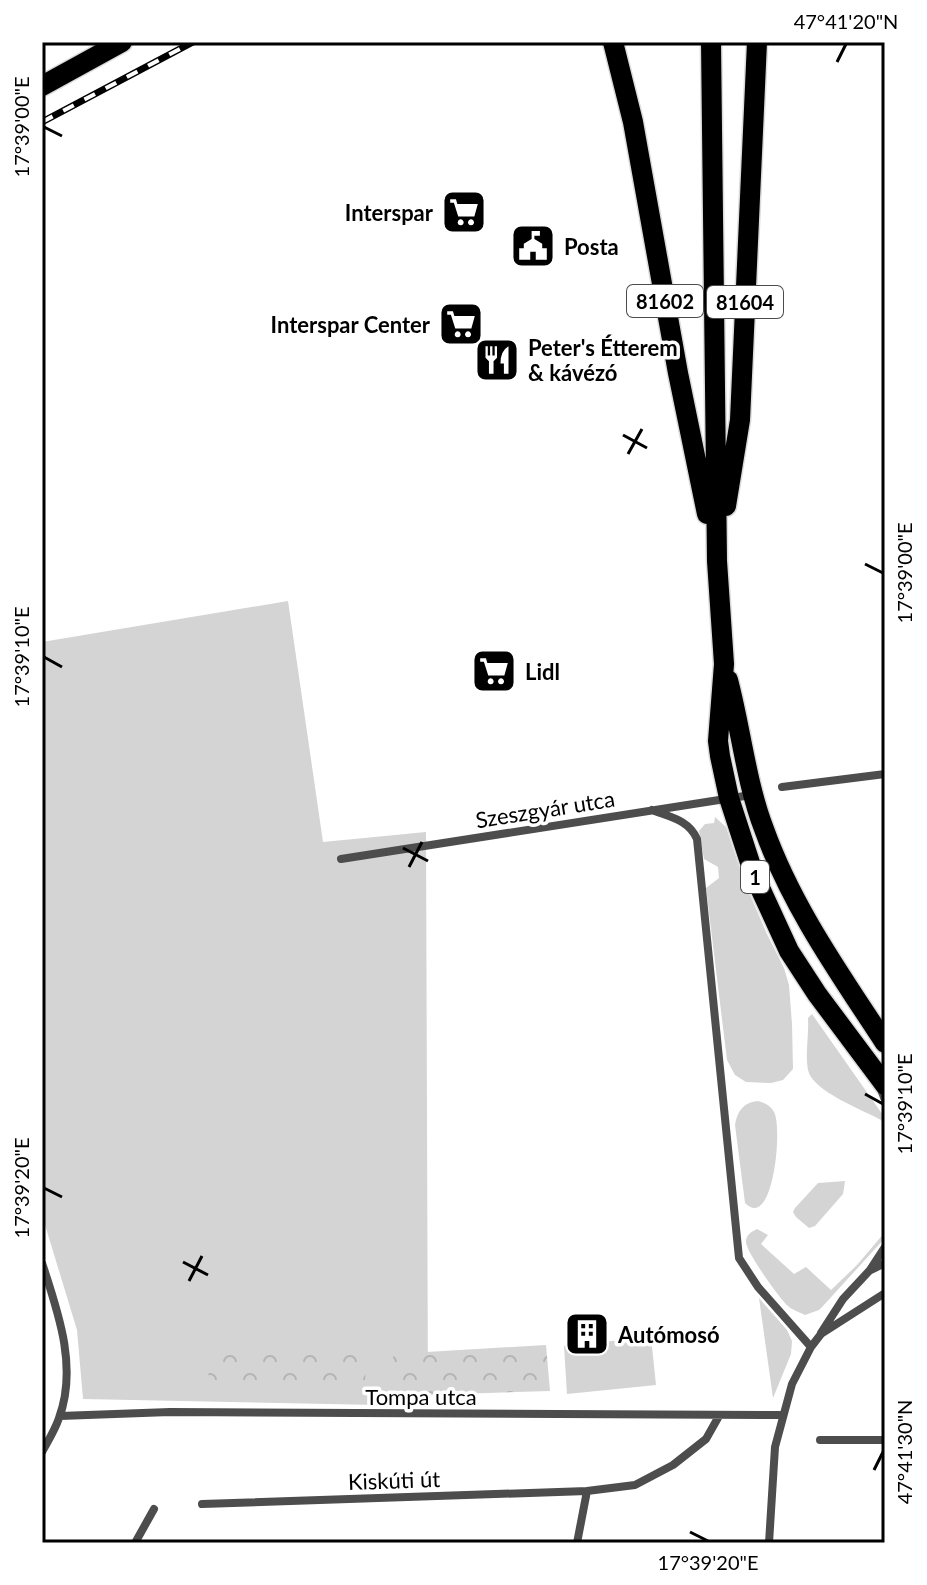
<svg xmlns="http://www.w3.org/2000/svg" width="927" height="1585" viewBox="0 0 927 1585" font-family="Lato,sans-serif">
<defs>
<pattern id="park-crowns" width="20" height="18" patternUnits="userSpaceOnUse" patternTransform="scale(2)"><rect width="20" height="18" fill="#d4d4d4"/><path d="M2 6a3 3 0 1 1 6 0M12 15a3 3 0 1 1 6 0" fill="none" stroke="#b4b4b4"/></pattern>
</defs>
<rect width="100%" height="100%" fill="#fff"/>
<!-- grass -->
<path fill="#d4d4d4" d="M288,601L323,842L426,832L428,1406L83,1399L77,1330L42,1215V642Z
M715,817L726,827L744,881L767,934L784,968L789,985L792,1024L793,1069L783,1080L771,1083L746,1082L735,1075L727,1060L706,888L719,878L718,867L704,859L699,831L705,824L714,823Z
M812,1014L885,1118V1127L881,1120C863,1110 812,1091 808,1070C805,1053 809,1035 808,1018Z
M758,1101C765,1103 770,1105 774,1112C783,1128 773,1232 745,1203L735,1125C737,1111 744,1102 758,1101Z
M845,1181L843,1194L815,1226L809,1228L796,1217L793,1212L795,1208L818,1183Z
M757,1229L768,1235L761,1244L794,1274L806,1267L831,1290L857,1265L885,1232V1238L823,1306L819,1310L805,1315C800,1312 792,1310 788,1306C780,1299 746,1252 746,1242C746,1235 751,1232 757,1229Z
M759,1298L787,1330L792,1341L791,1354L773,1398Z
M651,1337L656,1385L567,1394L564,1346Z"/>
<!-- park -->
<path fill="url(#park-crowns)" d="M546,1345L550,1391L395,1396L393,1354Z
M366,1351L365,1390L208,1391L209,1354Z"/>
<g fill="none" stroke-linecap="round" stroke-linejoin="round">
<!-- primary casing -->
<g stroke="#dbdbdb" stroke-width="23">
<path id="primary" d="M613,42L633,122L678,373L707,514
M711,42L717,561L724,664L718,741L720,756L729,798L754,875L789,951L817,994L885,1085
M42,86L122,42
M726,506L740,420L757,42
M728,680C741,729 746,782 764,829C792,907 840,974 885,1043"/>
</g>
<!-- minor -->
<path stroke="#4d4d4d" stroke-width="8" d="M782,787L885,774
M652,810C670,817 689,820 697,839L739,1258L758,1287L811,1347
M341,859L751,795
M879,1084L885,1100
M42,1263C58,1312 78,1367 59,1418C55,1430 48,1441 42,1452
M871,1270L885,1263
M821,1333L843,1299L870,1270L885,1247
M60,1416L170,1412L783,1415
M820,1440H885
M202,1504L587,1491
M135,1543L154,1509
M577,1543L587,1491L635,1485L673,1465L706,1439L719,1416
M769,1543L775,1447L792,1384L811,1347L821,1334L885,1293"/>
<!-- primary -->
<use href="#primary" stroke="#000" stroke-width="20"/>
<!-- rail casing -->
<g stroke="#000" stroke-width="7">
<path id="rail" d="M42,122L193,42"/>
</g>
<!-- rail -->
<use href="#rail" stroke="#fff" stroke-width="4" stroke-dasharray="12" stroke-linecap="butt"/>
</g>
<!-- ticks -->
<path fill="none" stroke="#000" stroke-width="3" d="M837,62L846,44M44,127L62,136M623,435L647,448M628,454L642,429M865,564L883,573M44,657L62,667M403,848L428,861M409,867L422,842M865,1094L883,1104M44,1188L62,1197M183,1262L208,1275M189,1281L202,1256M874,1470L883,1452M690,1532L708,1541"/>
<!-- icons -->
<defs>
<g id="supermarket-square" transform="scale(2.3)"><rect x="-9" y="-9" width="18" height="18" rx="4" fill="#000" stroke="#fff"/><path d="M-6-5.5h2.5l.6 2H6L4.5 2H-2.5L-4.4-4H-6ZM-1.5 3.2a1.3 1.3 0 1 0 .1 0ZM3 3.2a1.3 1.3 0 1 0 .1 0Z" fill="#fff"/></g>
<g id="civic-square" transform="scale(2.3)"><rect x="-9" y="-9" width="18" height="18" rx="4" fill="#000" stroke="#fff"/><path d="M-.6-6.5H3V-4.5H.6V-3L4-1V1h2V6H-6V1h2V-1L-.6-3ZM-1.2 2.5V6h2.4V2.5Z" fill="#fff"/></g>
<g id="restaurant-square" transform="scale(2.3)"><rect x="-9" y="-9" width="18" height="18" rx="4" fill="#000" stroke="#fff"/><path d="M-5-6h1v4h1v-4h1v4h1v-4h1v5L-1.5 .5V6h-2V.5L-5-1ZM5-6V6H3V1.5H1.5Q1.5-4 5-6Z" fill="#fff"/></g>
<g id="building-square" transform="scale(2.3)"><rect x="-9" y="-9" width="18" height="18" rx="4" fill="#000" stroke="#fff"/><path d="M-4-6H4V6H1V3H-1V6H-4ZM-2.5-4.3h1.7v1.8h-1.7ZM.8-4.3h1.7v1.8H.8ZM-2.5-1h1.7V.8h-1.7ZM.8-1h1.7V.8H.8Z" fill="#fff"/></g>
</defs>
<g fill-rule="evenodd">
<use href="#supermarket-square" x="464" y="212"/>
<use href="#civic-square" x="533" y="246"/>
<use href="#supermarket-square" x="461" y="324"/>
<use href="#restaurant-square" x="497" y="360"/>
<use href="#supermarket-square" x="494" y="671"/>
<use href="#building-square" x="587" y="1334"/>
</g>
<g text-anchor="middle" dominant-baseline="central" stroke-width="7" stroke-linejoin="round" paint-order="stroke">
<!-- shield labels -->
<g fill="#fff" stroke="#4c4c4c" stroke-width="2">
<rect x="627" y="285" width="76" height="32" rx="6"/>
<rect x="707" y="286" width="76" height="32" rx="6"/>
<rect x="741" y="861" width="28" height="32" rx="6"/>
</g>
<g font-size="20" font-weight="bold" fill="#000">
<text x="665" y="301">81602</text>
<text x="745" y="302">81604</text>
<text x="755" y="877">1</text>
</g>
<!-- poi labels -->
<g font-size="22" font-weight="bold" fill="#000" stroke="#fff" text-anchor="start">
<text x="433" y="212" text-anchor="end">Interspar</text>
<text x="564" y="246">Posta</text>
<text x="430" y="324" text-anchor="end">Interspar Center</text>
<text x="528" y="347">Peter's Étterem<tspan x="528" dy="25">&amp; kávézó</tspan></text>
<text x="525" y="671">Lidl</text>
<text x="618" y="1334">Autómosó</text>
</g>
<!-- street labels -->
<g font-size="22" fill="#000" stroke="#fff">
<text transform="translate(545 809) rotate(-9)">Szeszgyár utca</text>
<text x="421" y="1396">Tompa utca</text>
<text transform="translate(394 1480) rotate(-2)">Kiskúti út</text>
</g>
</g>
<!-- border -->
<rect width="927" height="1585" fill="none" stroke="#ffffff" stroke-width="88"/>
<rect x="44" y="44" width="839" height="1497" fill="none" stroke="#000" stroke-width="3"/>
<g font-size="20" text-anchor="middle" fill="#000">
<text x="846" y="29">47°41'20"N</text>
<text transform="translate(22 127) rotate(-90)" y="7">17°39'00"E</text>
<text transform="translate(905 573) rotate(-90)" y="7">17°39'00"E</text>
<text transform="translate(22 657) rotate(-90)" y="7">17°39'10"E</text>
<text transform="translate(905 1104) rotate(-90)" y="7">17°39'10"E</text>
<text transform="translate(22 1188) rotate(-90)" y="7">17°39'20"E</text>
<text transform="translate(905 1452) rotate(-90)" y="7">47°41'30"N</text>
<text x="708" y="1570">17°39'20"E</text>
</g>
</svg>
